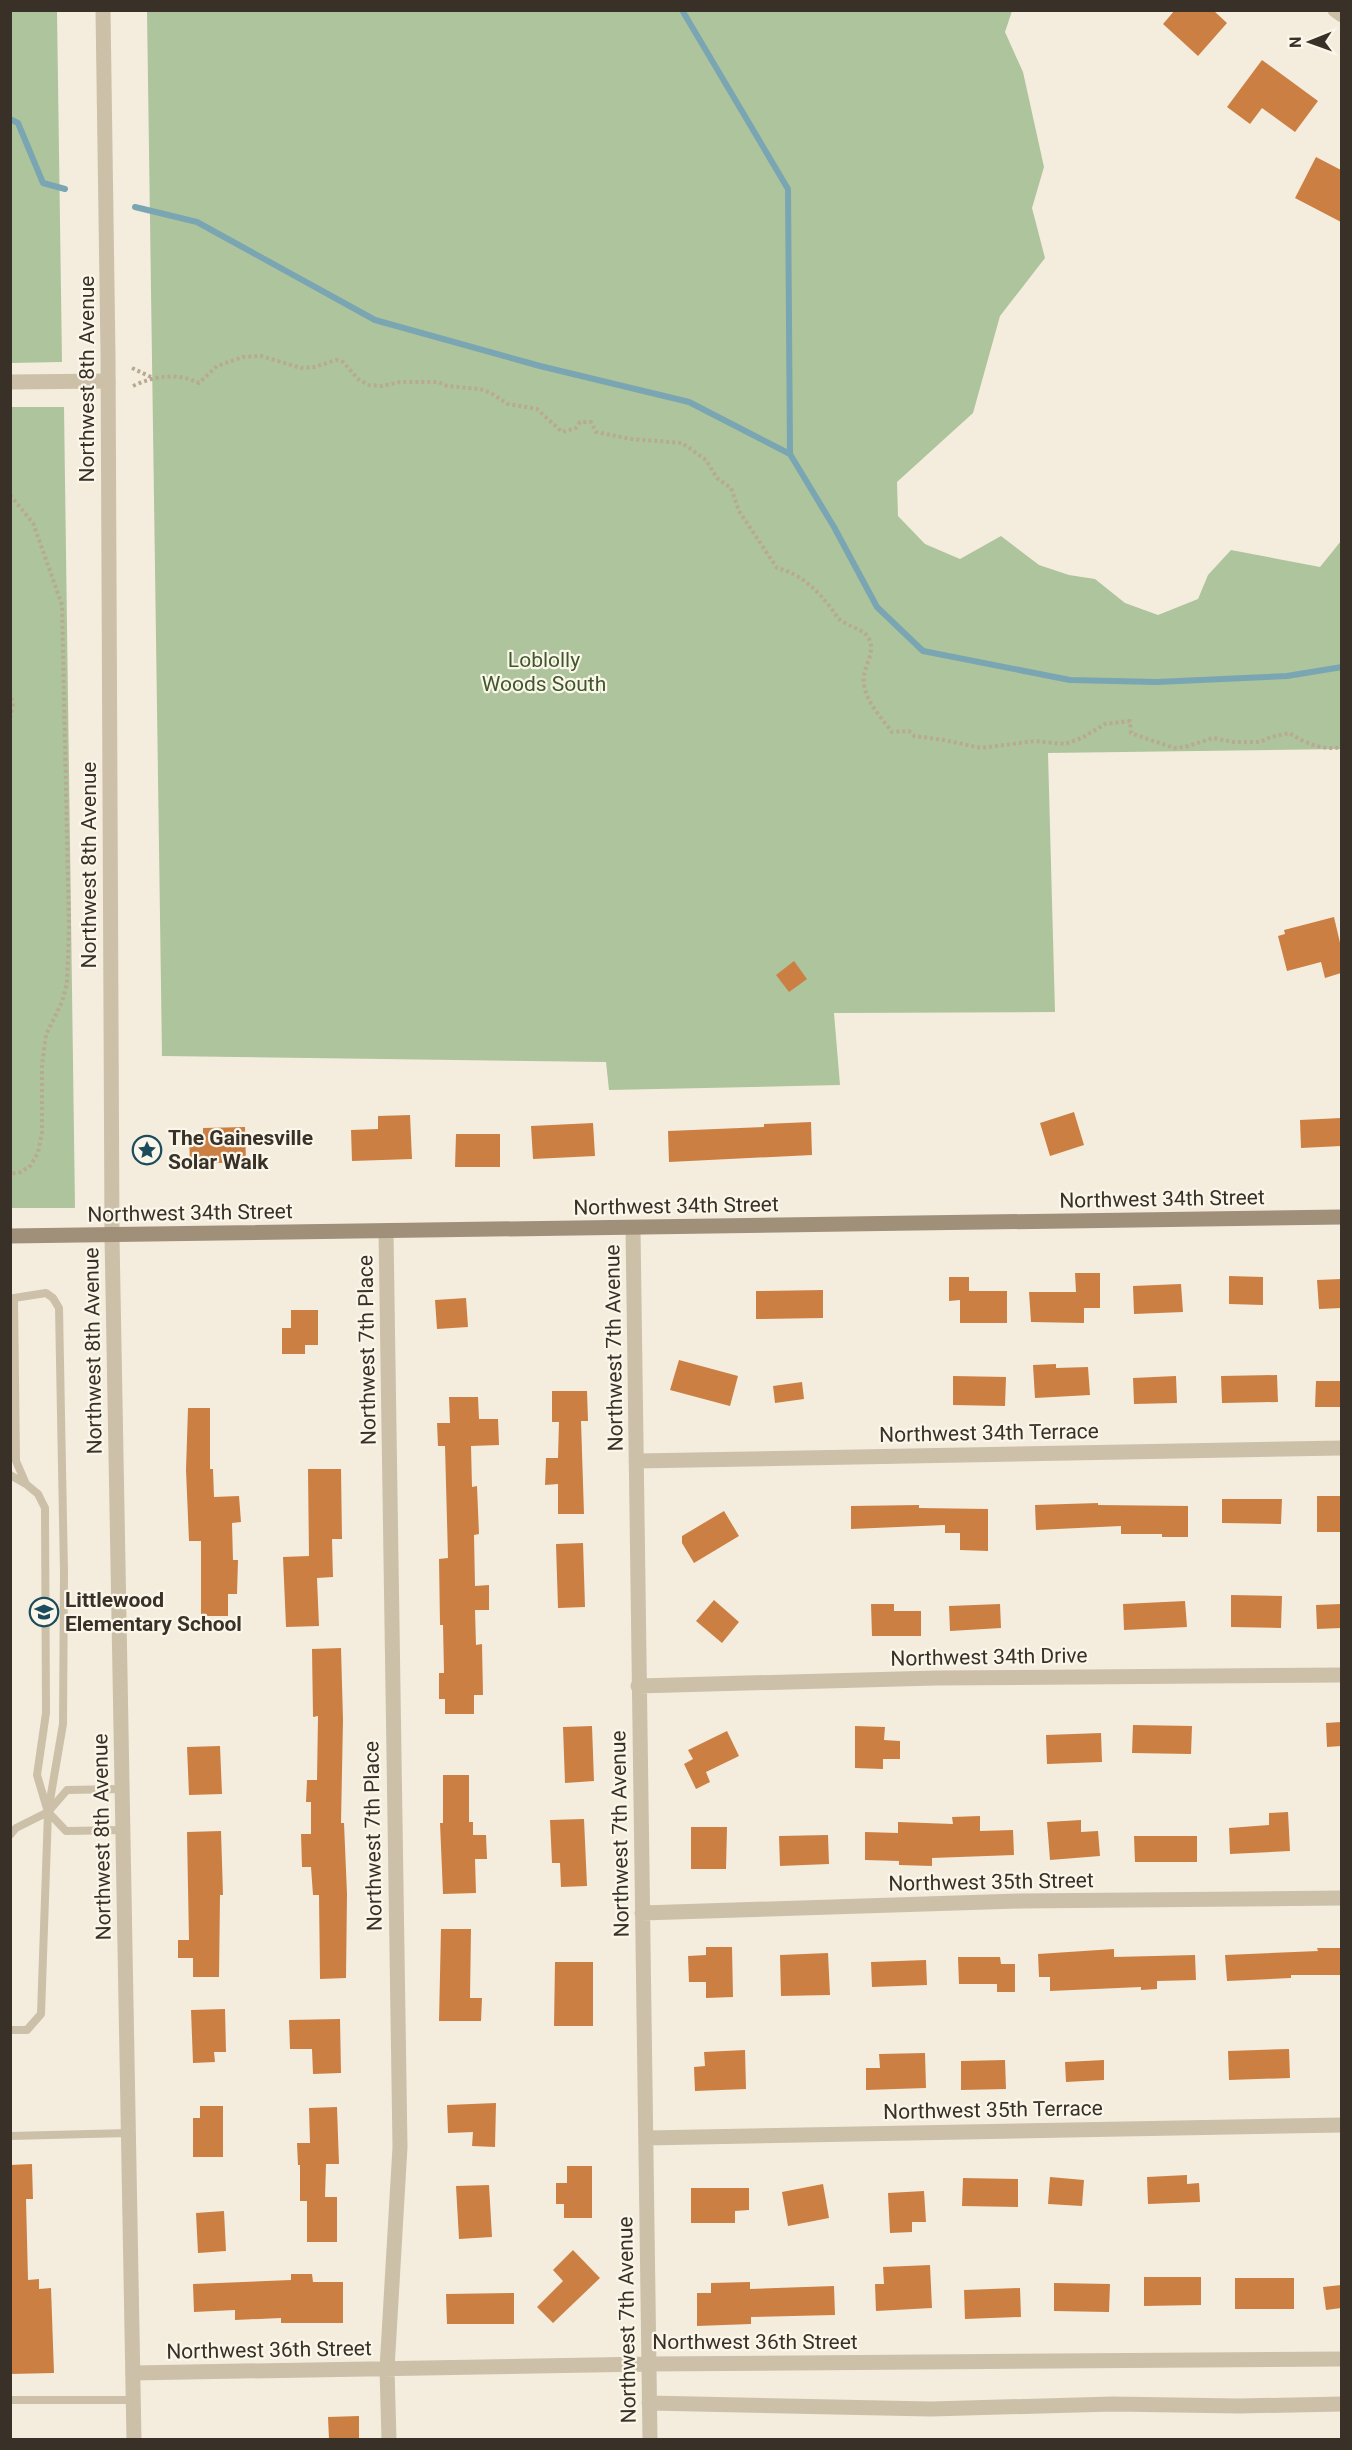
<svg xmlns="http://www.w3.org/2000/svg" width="1352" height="2450" viewBox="0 0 1352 2450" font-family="Roboto,sans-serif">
<rect width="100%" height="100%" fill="#f4eddd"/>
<!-- green -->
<path fill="#aec49c" d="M10,11H57L62,362L11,363Z
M147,11H1012L1005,32L1023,72L1044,167L1032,208L1045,258L1000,316L973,413L897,482L898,516L925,544L960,559L1001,536L1039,565L1069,575L1095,579L1125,603L1158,615L1198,599L1208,575L1231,550L1320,567L1341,541V749L1048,753L1055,1012L834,1013L840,1085L609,1090L606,1062L162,1056Z
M11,407H64L75,1208H11Z"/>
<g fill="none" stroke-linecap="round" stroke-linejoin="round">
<!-- stream -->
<path stroke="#7aa5b2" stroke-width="6" d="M682,10L788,189L790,454
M10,119L18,123L43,183L65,189
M135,207L197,222L375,320L540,366L689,402L790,454L834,527L877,607L923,651L1070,680L1157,682L1287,676L1342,667"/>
</g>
<!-- building -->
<path fill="#cc7f43" d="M1175,10H1213L1227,23L1198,56L1163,24Z
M1262,60L1318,101L1295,132L1262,108L1250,124L1227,107Z
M1316,157L1341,170V222L1295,198Z
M1334,917L1341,947V973L1325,978L1321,962L1287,971L1278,936L1285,934L1284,930Z
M794,961L807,979L789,992L776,975Z
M1074,1112L1084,1145L1050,1156L1040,1123Z
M410,1115L412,1159L352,1161L351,1130L378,1129V1116Z
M1341,1118V1146L1301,1148L1300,1120Z
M811,1122L812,1155L669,1162L668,1131L764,1127V1124Z
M593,1123L595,1156L533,1159L531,1126Z
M245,1127L246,1162L190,1164L189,1135H203V1128Z
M456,1134H500V1167H455Z
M1075,1273H1100V1308H1084V1323L1031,1322L1029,1292H1076Z
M1229,1276L1263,1277V1305L1229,1304Z
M949,1277H969V1291H1007V1323H960V1300L949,1301Z
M1341,1279V1308L1319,1309L1317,1280Z
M1181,1284L1183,1312L1134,1314L1133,1286Z
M823,1290V1318L756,1319V1291Z
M466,1298L468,1327L437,1329L435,1300Z
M291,1310H318V1345H305V1354H282V1328H291Z
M679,1360L738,1376L730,1406L670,1390Z
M1056,1364V1368L1088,1367L1090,1395L1035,1398L1033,1365Z
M1277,1375L1278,1402L1222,1403L1221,1376Z
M953,1376L1006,1377L1005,1406L953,1405Z
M1176,1376L1177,1403L1134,1404L1133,1378Z
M1316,1381H1341V1407H1315Z
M802,1382L804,1399L775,1403L773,1386Z
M552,1391H587L588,1421H581L584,1514H558V1484L545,1485L546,1458H558L559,1422H552Z
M449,1397H478L479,1419H498L499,1445L471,1446L472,1487L477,1486L479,1534L474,1535L475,1586L489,1585V1610H475L476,1645L482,1644L483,1695H474V1714H445V1699H439V1673H444L443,1625H440L439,1559L448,1558L445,1446H438L437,1423H450Z
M188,1408H210V1469H213L214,1497L239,1496L241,1522L232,1523L233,1560H238L237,1594H228V1616H201V1541H189L186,1470Z
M308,1469H341L342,1539H332L333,1577L317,1578L319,1626L286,1627L283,1557L309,1556Z
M1317,1496H1341V1532H1317Z
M1222,1499H1282L1281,1524L1222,1523Z
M1098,1503V1505L1188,1506V1537H1162V1534H1121V1526L1036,1530L1035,1505Z
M919,1505V1508L988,1509V1551L960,1550V1533H945V1525L851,1529V1506Z
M724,1511L739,1536L694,1563L682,1543V1536Z
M583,1543L585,1607L558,1608L556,1544Z
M1231,1595L1282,1596L1281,1628L1231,1627Z
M714,1600L739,1622L722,1643L696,1621Z
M1185,1601L1187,1627L1124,1630L1123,1604Z
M871,1604H894V1611H921V1636H872Z
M1000,1604L1001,1628L950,1631L949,1606Z
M1341,1604V1628L1317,1629L1316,1605Z
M341,1648L343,1720L341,1823H344L347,1894L346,1978L320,1979L319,1895H313L311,1867H302L301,1834H311V1802H306L307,1780H317L318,1716L313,1717L312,1649Z
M1341,1722V1746L1327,1747L1326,1723Z
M1133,1725L1192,1726L1191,1754L1132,1753Z
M592,1726L594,1781L565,1783L563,1727Z
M855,1726L885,1727L884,1740L900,1741V1759H883V1769L855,1768Z
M727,1731L739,1756L706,1772L710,1782L696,1789L684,1764L693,1759L688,1750Z
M1101,1733L1102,1762L1047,1764L1046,1735Z
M220,1746L222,1794L189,1795L187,1747Z
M443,1775H469V1822H473V1835H486L487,1859H475L476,1893L443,1894L440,1823H443Z
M1288,1812L1290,1851L1230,1854L1229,1828L1269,1825V1813Z
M980,1816V1831L1013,1830L1014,1855L932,1858V1866L899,1865V1861L865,1860V1832L898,1833V1822L953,1824L952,1817Z
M584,1819L587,1886L561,1887L560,1863H552L550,1820Z
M1081,1820V1832L1098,1831L1100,1856L1050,1860L1047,1822Z
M691,1827H727L726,1869H691Z
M221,1831L223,1895H220L219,1977H193V1958H178V1940H189L187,1832Z
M828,1835L829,1864L780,1866L779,1836Z
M1134,1836H1197V1862H1135Z
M441,1929H471L470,1998H482L481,2021H439Z
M706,1947H732L733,1997L706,1998V1982H689L688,1956L706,1955Z
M1317,1948H1341V1975H1291V1978L1227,1981L1225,1955L1318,1951Z
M1114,1949V1957L1195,1955L1196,1980L1157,1981V1989L1141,1990V1987L1050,1991V1977H1039L1038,1954Z
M828,1953L830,1995L781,1996L780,1955Z
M958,1957H1000L1001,1964H1015V1992H997V1984H959Z
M926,1960L927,1985L872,1987L871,1962Z
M555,1962H593V2026H554Z
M225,2009L226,2052H214L215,2062L193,2063L191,2010Z
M340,2019L341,2073L313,2074L312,2049H290L289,2020Z
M1289,2049L1290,2078L1229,2080L1228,2051Z
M745,2050L746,2089L695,2091L694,2067L705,2066L704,2052Z
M925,2053L926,2088L866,2090V2068H880L879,2054Z
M1005,2060L1006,2089L961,2090V2061Z
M1104,2060V2080L1066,2082L1065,2062Z
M496,2103L495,2147L472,2146L473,2132L448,2133L447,2105Z
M200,2106H223V2157H193V2118H200Z
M337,2107L339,2164H326L325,2197H337V2242H307V2201H300V2165H298L297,2143H310L309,2108Z
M32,2164L33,2199H26L28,2280L39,2279V2289L51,2288L54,2373L10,2374V2165Z
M567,2166H592V2218H564V2204H556V2183H567Z
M1187,2175V2184L1199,2183L1200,2202L1148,2204L1147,2177Z
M1050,2177L1084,2180L1082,2206L1048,2204Z
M963,2178L1018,2179V2207L962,2206Z
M823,2184L829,2218L788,2226L782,2192Z
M489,2185L492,2237L459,2239L456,2186Z
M691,2188H749V2210L735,2211V2223H691Z
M924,2191L926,2222H912V2232L890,2233L888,2193Z
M224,2211L226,2251L198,2253L196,2213Z
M573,2250L600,2278L553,2323L537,2307L563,2281L553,2270Z
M930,2265L932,2308L876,2311L875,2284H884L883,2267Z
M291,2274H312L313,2282H343V2323H281V2318L235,2320V2310L194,2312L193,2284L291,2280Z
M1144,2277H1201V2305L1144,2306Z
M1235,2278H1294V2309H1235Z
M750,2282V2289L834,2286L835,2315L751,2317V2324L697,2326V2293H711V2283Z
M1054,2283L1110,2284L1109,2312L1054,2311Z
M1341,2285V2308L1326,2310L1323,2287Z
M1020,2288L1021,2317L965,2319L964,2290Z
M514,2293V2324H447L446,2294Z
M359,2416V2438L329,2439L328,2417Z"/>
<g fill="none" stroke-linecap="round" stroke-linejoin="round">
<!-- path -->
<path stroke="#b8aa92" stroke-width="4" stroke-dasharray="3 3" stroke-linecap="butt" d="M132,368L151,377
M133,386C154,376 176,372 199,383L217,366L243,357L261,356L301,368L315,367L336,360L343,362L358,379L369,385L382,386L400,382H438L447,386L480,389L491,393L508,404L537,409L562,432L576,428L580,422H591L596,432L631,439L682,443L706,460L717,478L731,488L739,511L777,568C801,574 816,589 831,608C834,612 836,616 839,619C848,627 865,629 869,639C875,652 866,663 864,675C861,697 880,716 892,732L909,731L914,736L944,740L981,748L1035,741L1065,744L1082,738L1105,724L1130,721L1131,733L1174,748L1185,747L1213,738L1234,742H1260L1271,737L1289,733C1305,743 1323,751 1342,747
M10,495L33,523L62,605L69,927L67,983L62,1002L46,1035L42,1065V1132L38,1153L30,1166L21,1172L10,1174
M10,692L13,705L10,718"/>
<!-- service -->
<path stroke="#ccc0a8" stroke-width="8" d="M10,1475L26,1484
M10,1835L16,1828L48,1812L67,1790L122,1789
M10,2030H27L41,2014L48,1812L63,1724L64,1573L59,1308L53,1298L46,1293L14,1298L16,1461L26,1484L38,1494L45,1508L46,1713L37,1775L48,1812L66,1831L123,1830
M10,2136L129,2133
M10,2400H133"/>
<!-- minor -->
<path stroke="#ccc0a8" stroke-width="15" d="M1335,10L1342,15
M10,382L108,381
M633,1228L650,2440
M386,1232L400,2147L387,2369L389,2440
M636,1461L1342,1448
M638,1686L936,1678L1342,1675
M642,1913L1020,1901L1342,1898
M646,2138L1342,2125
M133,2373L648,2364L1342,2359
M649,2403L931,2409L1113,2404L1239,2406L1342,2404"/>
<!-- tertiary -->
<path stroke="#ccc0a8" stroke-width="15" d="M103,10L108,355L112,1236L134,2440"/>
<!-- secondary -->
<path stroke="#a08f79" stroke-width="15" d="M10,1236L1342,1217"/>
</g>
<!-- icons -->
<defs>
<g id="sight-ring" transform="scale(1.5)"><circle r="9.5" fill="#fbf6ea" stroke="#1c4b5d" stroke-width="1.5"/><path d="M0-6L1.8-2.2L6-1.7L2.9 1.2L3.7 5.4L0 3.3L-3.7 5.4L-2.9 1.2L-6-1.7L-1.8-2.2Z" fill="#1c4b5d"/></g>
<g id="school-ring" transform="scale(1.5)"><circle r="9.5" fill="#fbf6ea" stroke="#1c4b5d" stroke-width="1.5"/><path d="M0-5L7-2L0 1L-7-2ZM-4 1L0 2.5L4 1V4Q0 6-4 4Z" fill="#1c4b5d"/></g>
</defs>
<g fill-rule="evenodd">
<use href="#sight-ring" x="147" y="1150"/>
<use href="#school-ring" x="44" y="1612"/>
</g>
<g text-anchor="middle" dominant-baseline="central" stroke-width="4.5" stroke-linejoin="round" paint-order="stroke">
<!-- street labels -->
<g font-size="21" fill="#393128" stroke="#fbf6ea">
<text transform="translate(87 379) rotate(-90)">Northwest 8th Avenue</text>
<text transform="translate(89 865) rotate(-90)">Northwest 8th Avenue</text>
<text transform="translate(1162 1199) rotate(-1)">Northwest 34th Street</text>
<text transform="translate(676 1206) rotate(-1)">Northwest 34th Street</text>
<text transform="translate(190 1213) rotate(-1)">Northwest 34th Street</text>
<text transform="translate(614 1348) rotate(-91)">Northwest 7th Avenue</text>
<text transform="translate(367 1350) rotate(-91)">Northwest 7th Place</text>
<text transform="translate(93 1351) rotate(-91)">Northwest 8th Avenue</text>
<text transform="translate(989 1433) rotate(-1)">Northwest 34th Terrace</text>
<text transform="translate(989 1657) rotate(-1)">Northwest 34th Drive</text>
<text transform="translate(620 1834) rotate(-91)">Northwest 7th Avenue</text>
<text transform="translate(373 1836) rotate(-91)">Northwest 7th Place</text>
<text transform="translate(102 1837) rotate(-91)">Northwest 8th Avenue</text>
<text transform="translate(991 1882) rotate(-1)">Northwest 35th Street</text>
<text transform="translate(993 2110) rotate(-1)">Northwest 35th Terrace</text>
<text transform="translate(627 2320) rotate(-91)">Northwest 7th Avenue</text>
<text x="755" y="2342">Northwest 36th Street</text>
<text transform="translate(269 2350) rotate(-1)">Northwest 36th Street</text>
</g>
<!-- park labels -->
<g font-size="21" fill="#3f582b" stroke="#fbf6ea">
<text x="544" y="660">Loblolly<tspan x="544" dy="24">Woods South</tspan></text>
</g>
<!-- poi labels -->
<g font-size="21" font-weight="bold" fill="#393128" stroke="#fbf6ea" text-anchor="start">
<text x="168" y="1138">The Gainesville<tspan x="168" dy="24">Solar Walk</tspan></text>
<text x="65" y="1600">Littlewood<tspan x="65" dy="24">Elementary School</tspan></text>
</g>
</g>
<!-- border -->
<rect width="1352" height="2450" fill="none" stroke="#393128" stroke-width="24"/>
<!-- north arrow -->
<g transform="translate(1310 42) rotate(269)" stroke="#fbf6ea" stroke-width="4.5" paint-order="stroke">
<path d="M0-4.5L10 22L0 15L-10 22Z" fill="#393128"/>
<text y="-9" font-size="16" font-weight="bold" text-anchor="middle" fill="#393128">N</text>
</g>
</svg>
